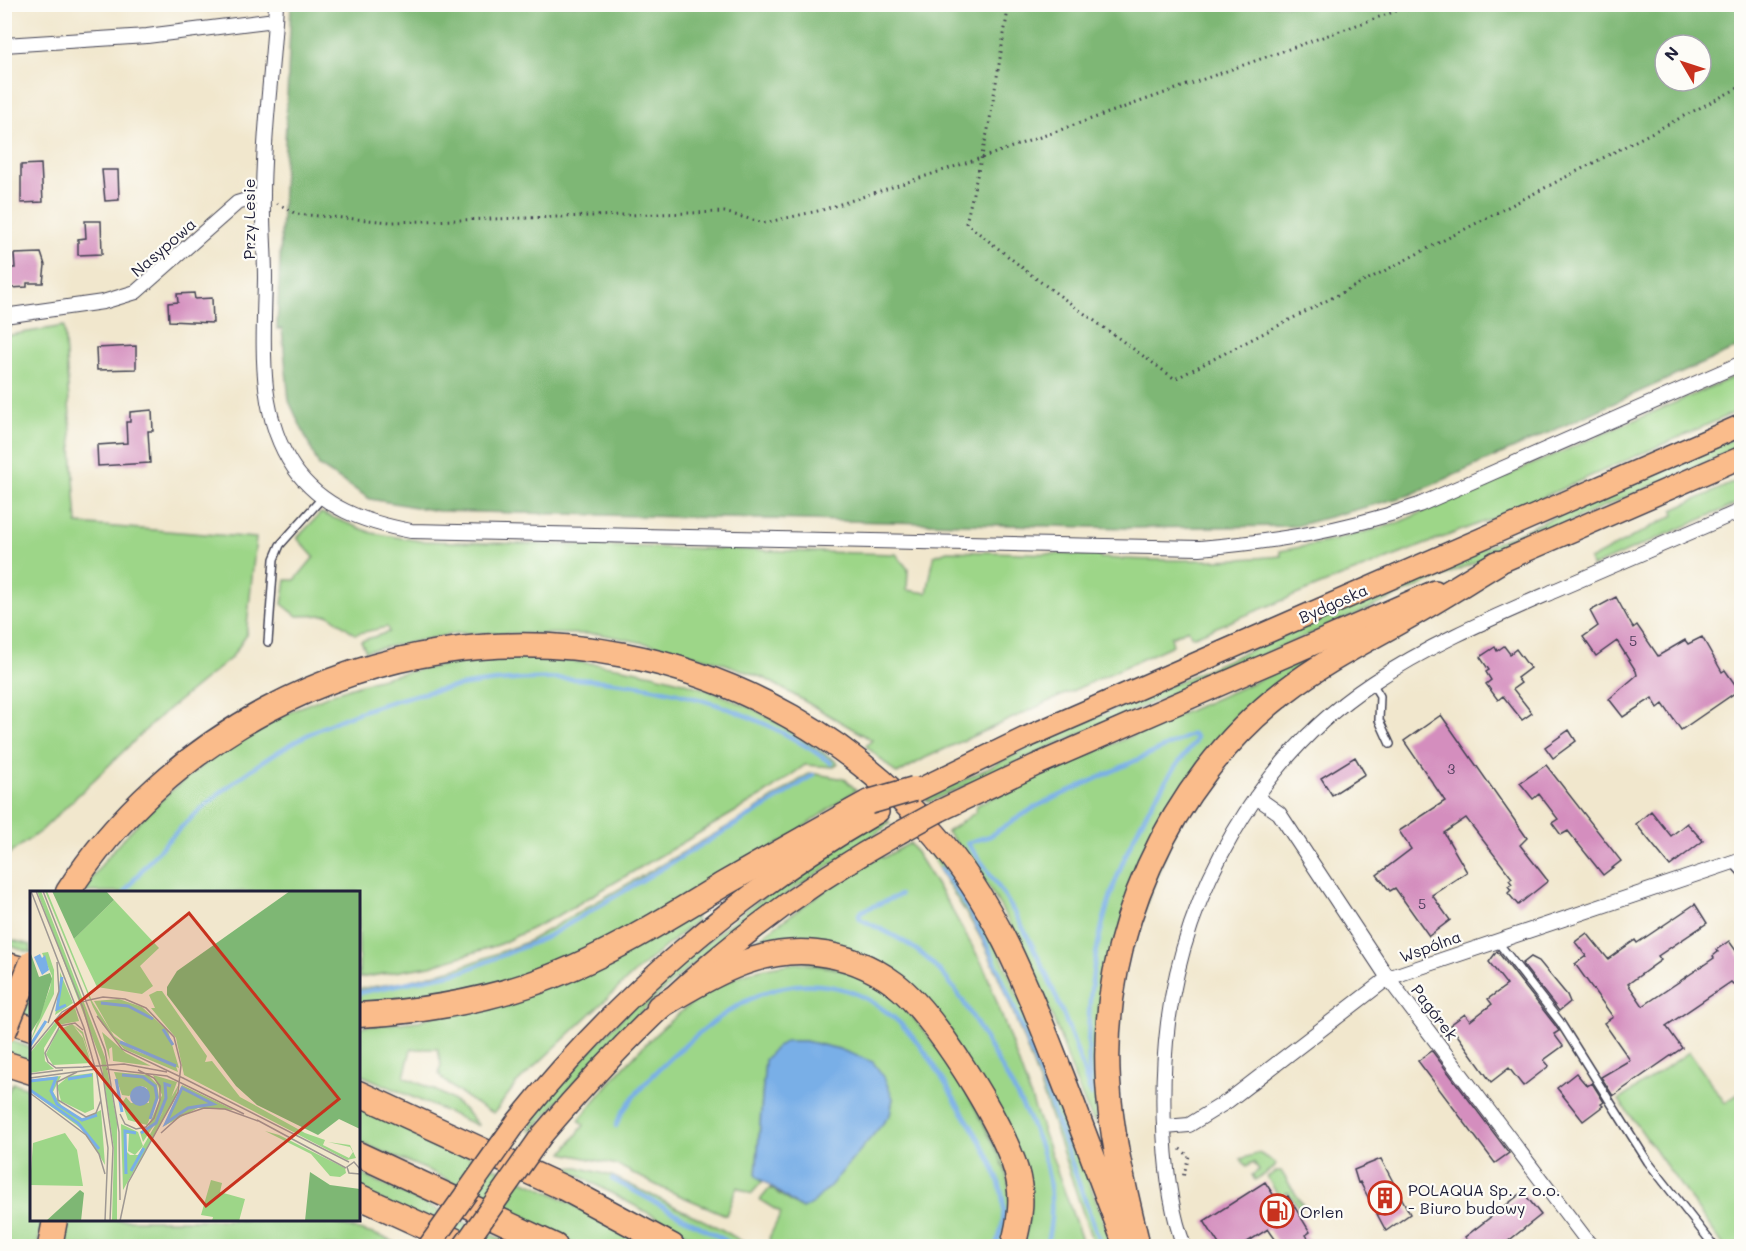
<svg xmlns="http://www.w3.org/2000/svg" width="1746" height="1251" viewBox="0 0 1746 1251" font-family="Mali,sans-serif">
<rect width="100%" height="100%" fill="#fdfcf7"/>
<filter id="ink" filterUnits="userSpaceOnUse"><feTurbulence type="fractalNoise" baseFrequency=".0167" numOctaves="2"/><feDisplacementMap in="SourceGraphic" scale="12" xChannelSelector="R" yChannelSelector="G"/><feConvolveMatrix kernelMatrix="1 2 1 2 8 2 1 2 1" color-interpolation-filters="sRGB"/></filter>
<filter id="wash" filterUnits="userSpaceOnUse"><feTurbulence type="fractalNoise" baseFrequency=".008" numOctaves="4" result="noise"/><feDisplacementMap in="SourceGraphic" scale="24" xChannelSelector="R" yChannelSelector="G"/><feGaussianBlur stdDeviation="1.35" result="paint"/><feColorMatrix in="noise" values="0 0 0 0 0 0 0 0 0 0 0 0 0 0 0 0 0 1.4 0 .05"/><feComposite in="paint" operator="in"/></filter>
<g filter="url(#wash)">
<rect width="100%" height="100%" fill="#f1e7cd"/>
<!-- green -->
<path fill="#9dd688" stroke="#607c62" stroke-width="1.5" d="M64,326L77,524L256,538L246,636L231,658L160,716L42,830L5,857V336Z
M1741,374V410L1509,512L1338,578L1192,637L1188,629L1171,637L1173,645L925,758L897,774L866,746L872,740L766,679L720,662L654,645L600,634L458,633L366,651L361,641L389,632L387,627L355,634L329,615L297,616L282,604L286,580H295L314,557L297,538L321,513L372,533L420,541L896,554L908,569L907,590L927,593L934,556L947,551L1098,555L1101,558C1161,561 1220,562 1281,556L1280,551L1326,542L1395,524Z
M1741,435V447L1045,749L929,802L926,799L1036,744Z
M1741,479V502L1592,567L1589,560L1674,515L1673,510Z
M1329,649L1298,667L1273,688L1199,764L1097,1035L1096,1124C1083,1108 1067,1054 1058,1031C1030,960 999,890 947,832L976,812L977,805L1017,786Z
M532,658C608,662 684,675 753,709C783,724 810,744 838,763L834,767L805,765L762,796L561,914L498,945L430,966L359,978L358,892H84C100,862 126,835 150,811C254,708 387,660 532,658Z
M810,773L845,779L856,790L782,842L589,951L477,992L359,1006V989L404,982L461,967L527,942L748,815Z
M888,821L890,823L873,836C827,868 778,898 733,931C658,989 594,1059 532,1131L529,1129L542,1106L576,1066L636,1003L745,910L867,828Z
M925,842L959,886L998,949L1031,1027L1113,1246H1094C1061,1149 1031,1048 988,953C971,914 942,882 925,842Z
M910,843L949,905L985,969L1084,1246H1023L1029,1215L915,989L760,949L756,940L840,880L881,855L883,858Z
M695,916L697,920L632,975L516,1084L494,1113C480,1108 447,1086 439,1074L441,1064L438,1049H411L404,1077C439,1092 454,1095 479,1126L359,1074V1027L419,1021Z
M4,938L31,945V953L5,944Z
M796,963C827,966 858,971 883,989C925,1018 1002,1138 1009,1188C1012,1208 1008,1226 1004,1246H772L769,1238L781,1213L760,1200L770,1188L802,1209L812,1204L890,1115L893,1098L839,1049L805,1041L786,1042L765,1060L756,1173L762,1182L751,1194L737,1187L726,1215L662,1188L617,1165L563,1153L584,1125L579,1120C617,1072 678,1002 734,978C754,969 775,966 796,963Z
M4,975L31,983V1018L5,1009Z
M5,1039L31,1048V1064L5,1055Z
M1689,1052L1725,1103L1741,1092V1246H1724L1619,1100Z
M13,1083L31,1089L32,1220H42L38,1246H5L4,1099Z
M358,1107L554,1194L648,1246H578L430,1171L359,1142Z
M1259,1153L1276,1164L1275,1167L1255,1180L1252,1175L1259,1170L1254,1162L1246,1166L1241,1159Z
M578,1167L612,1176L721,1229L750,1246H709L565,1168Z
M1277,1171H1281L1304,1207L1300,1209L1288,1192L1279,1197L1267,1177Z
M359,1173L515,1246H479L359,1190Z
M64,1220H326C344,1228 389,1235 399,1246H59Z"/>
<!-- forest -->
<path fill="#7eb774" stroke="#506c58" stroke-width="1.5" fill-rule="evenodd" d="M291,5H1741V346L1410,495L1296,526L1129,528L438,511L370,499L319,466L289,401L282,329H277ZM1665,45H1701V81H1665Z"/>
<!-- water -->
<path fill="#79afe7" stroke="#4e6891" stroke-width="1.5" d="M786,1041H805L839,1049L873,1062L884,1077L893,1098L890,1115L831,1185L812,1204L802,1209L756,1176L765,1060L774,1049Z"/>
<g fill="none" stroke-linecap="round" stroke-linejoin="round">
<!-- stream -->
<path stroke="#79afe7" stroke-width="4.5" d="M1193,734L1196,737L1194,743C1112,843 1078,966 1091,1095C1064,1004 1026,917 967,843L990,836L1035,807Z
M941,869C983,923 1006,986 1030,1049C1055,1114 1078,1180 1101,1246
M125,892C174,823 260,753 339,720C493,656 694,663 831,763
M900,895L862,911L859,914L860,919C887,932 912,943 933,964C960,990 976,1023 994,1055C1028,1114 1066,1176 1046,1246
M358,993L464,971L545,938L770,804L813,775
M616,1126C625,1099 668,1060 690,1041C729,1007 774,977 828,986C852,989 875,1002 893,1017C920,1039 938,1071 955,1100C980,1142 1022,1196 995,1246
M612,1179L736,1246"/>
</g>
<g id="blocks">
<!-- building -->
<path fill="#d48ebe" d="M41,164L43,202L21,203V165Z
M102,170H118L119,200L105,201Z
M85,221H101L102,254L78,255V239L86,238Z
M41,253L45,265L43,283H27V287L11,288V268H15L14,254Z
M194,293L195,299L212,298L213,323L169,321L168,303L178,302L177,294Z
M136,346V369L97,370L96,348Z
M152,410L153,431H148L150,463L98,466L97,445L127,443L126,422H130V412Z
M1616,597L1633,628L1637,625L1658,656L1685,640L1688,644L1702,637L1722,672L1725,670L1739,690L1681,730L1663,704L1658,708L1652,698L1623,717L1609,699L1637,675L1636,671L1617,641L1596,656L1583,637L1598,626L1590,611Z
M1504,646L1510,654L1516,649L1530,668L1517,678L1521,683L1513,689L1532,713L1522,720L1503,696L1498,700L1486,684L1491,680L1486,672L1489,670L1480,657L1495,647L1497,651Z
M1441,715L1527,838L1520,845L1548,881L1518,905L1508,893L1511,890L1508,886L1512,884L1509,880L1512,878L1466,818L1444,833L1467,872L1432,895L1450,920L1429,936L1395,888L1390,891L1377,875L1411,849L1399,831L1445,801L1404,741Z
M1569,730L1576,741L1553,758L1545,747Z
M1355,757L1365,774L1332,795L1321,778Z
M1546,765L1621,861L1603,875L1568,831L1561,835L1552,823L1558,819L1539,794L1533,799L1520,783Z
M1651,811L1671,836L1687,823L1703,841L1670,866L1636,824Z
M1695,904L1707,923L1658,956L1661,960L1628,984L1643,1006L1714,958L1713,956L1718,952L1716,950L1729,941L1742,959V978L1733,984L1731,982L1666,1026L1682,1048L1613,1096L1601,1077L1630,1060L1604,1023L1613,1017L1575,964L1586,956L1575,942L1587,933L1608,959L1635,940L1637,943Z
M1497,951L1555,1025L1559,1031L1554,1034L1563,1046L1544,1060L1549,1066L1523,1086L1509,1068L1491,1082L1450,1025L1465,1014L1470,1021L1492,1004L1488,999L1507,985L1489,962Z
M1531,957L1539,961L1567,995L1570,1002L1559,1011L1522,964Z
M1432,1051L1509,1153L1495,1163L1418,1061Z
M1576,1073L1587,1086L1592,1083L1604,1102L1601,1104L1603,1106L1583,1121L1557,1088Z
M1381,1159L1410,1214L1386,1231L1360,1182L1358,1183L1354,1170Z
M1265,1182L1278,1202L1288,1196L1310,1232L1306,1235L1313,1246H1280L1268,1229L1241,1246H1220L1204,1221Z
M1523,1192L1541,1215L1502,1246H1472L1465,1237Z"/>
</g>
</g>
<g filter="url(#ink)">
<use href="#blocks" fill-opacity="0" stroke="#414051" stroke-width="1.5"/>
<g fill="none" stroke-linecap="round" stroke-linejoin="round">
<!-- service casing -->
<g stroke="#414051" stroke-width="10">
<path id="service" d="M268,642L274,559L280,545L322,498
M1372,683L1380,696L1379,720L1390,744
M1732,862L1742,873
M1497,941L1560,1022L1648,1162L1714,1246"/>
</g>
<!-- minor casing -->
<g stroke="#414051" stroke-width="16">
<path id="minor" d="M276,4C273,68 263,132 263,196C262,223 265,250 265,278C264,341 256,413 294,468C322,508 364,522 411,531L1200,548C1279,541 1343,531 1419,505L1742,363
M4,45L147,36L275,20
M4,316L103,302L136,292L237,203L263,195
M1256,797L1279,813L1388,978L1591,1246
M1165,1127L1189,1125L1228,1101L1388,978L1742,859
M1184,1246C1161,1186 1160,1087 1168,1023C1185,891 1259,758 1372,683C1428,645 1492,618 1554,591C1617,564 1679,537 1742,510"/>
</g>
<!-- primary casing -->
<g stroke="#414051" stroke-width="24">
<path id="primary" d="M1482,570L1742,457
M916,791L1025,738L1742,425
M939,811L1036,765L1435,591
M516,1123C619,995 736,894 878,812
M542,1135C648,1010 755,913 899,833"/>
</g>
<!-- motorway casing -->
<g stroke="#414051" stroke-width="27">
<path id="motorway" d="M68,892C116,816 187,753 267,710C493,589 767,642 935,835C993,901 1024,979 1056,1061C1080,1122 1103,1184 1126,1246
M4,964L32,972
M659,1007C705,979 758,946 816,953C844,956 872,967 895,984C933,1012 1003,1124 1016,1170C1024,1196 1020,1221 1013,1246
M358,1015C417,1012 473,1003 528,985C597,962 660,923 722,885C771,857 820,829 869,802
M4,1019L32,1028
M4,1063L32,1072
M358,1093L564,1188L672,1246
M358,1154L555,1246
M358,1196L467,1246
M1136,1238C1124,1187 1111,1136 1108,1082C1099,937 1168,782 1284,692C1323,662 1365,641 1407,617C1438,600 1467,581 1497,563
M50,1246L55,1220"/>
</g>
<!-- path -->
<path stroke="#414051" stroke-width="3" stroke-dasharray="1.5 4.5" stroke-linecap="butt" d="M1009,4L989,125L966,223L1038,280L1175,379L1742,86
M277,203L296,214L392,222L724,212L764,223L822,210L981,158L1416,4
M1180,1149L1189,1156L1183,1177"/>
<!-- service -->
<use href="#service" stroke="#fff" stroke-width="7"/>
<!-- minor -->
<use href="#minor" stroke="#fff" stroke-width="14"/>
<!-- primary -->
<use href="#primary" stroke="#fabc8b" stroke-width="21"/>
<!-- motorway -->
<use href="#motorway" stroke="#fabc8b" stroke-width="24"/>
<!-- primary-bridge casing -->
<g stroke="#414051" stroke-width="24" stroke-linecap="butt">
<path id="primary-bridge" d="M899,833L939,811
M429,1246L516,1123
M464,1246L542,1135"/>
</g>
<!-- motorway-bridge casing -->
<g stroke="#414051" stroke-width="27" stroke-linecap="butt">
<path id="motorway-bridge" d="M869,802L914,789
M4,1032L32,962"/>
</g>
<!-- primary-bridge -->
<use href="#primary-bridge" stroke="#fabc8b" stroke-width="21"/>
<!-- motorway-bridge -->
<use href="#motorway-bridge" stroke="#fabc8b" stroke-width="24"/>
</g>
</g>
<!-- icons -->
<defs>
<g id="building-ring" transform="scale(1.725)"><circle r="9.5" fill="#fdfcf7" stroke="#c8321e" stroke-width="1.5"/><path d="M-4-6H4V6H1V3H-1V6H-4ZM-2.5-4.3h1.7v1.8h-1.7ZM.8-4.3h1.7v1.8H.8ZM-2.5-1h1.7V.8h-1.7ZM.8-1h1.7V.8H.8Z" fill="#c8321e"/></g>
<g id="fuel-ring" transform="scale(1.725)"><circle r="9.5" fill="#fdfcf7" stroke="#c8321e" stroke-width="1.5"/><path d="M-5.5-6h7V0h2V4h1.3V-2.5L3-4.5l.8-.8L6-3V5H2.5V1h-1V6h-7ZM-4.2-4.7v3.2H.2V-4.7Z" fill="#c8321e"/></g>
</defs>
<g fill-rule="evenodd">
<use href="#building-ring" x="1385" y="1198"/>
<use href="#fuel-ring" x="1277" y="1211"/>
</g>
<g text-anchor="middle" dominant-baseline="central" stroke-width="4.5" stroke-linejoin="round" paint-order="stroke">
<!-- number labels -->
<g font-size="14" fill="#4e3d5c">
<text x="1633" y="640">5</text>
<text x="1451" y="768">3</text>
<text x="1422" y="903">5</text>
</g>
<!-- street labels -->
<g font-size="16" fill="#22223b" stroke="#fdfcf7">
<text transform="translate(248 219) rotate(-90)">Przy Lesie</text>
<text transform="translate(163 247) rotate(-41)">Nasypowa</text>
<text transform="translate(1333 603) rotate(-24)">Bydgoska</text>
<text transform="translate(1430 946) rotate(-20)">Wspólna</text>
<text transform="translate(1435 1012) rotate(53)">Pagórek</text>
</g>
<!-- poi labels -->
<g font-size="16" fill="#22223b" stroke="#fdfcf7" text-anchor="start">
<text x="1408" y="1189">POLAQUA Sp. z o.o.<tspan x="1408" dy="18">- Biuro budowy</tspan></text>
<text x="1300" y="1211">Orlen</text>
</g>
</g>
<!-- overview -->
<g transform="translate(30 891)">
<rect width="330" height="330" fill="#f1e7cd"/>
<path d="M7,0H11L75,166L87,232V330H82L84,258L71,169ZM15,0H17L62,110L84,145L104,159L146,175L148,181L94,158L72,133L63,116ZM84,9L129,57L110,75L123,95L112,103L67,96L44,48ZM18,61L24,79V103L0,151L20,97L22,85L12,62ZM30,81L43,112L25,124L30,103ZM127,100H132L177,165L175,171L182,170L210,206L275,242L295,249L293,254L319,267L323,261L320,256L298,251L320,254L326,267L317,269L154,184L146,147L121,117H125L119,104ZM89,108L112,116L138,140L149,177L101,156L81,140L64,110ZM45,117L49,130L28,134L14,157L15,170L24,178L0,182V162L32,123ZM42,133L53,141L61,169L52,143L43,134L53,147L61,172L23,174L16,163L28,139ZM72,141L96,162L121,175L83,170L82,156L79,158L80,170ZM84,181L118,184L127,193L129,206L117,234L98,229L92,212L96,206L101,212H119L117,197L112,195L99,205L92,204ZM63,182L64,218L55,222L31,210L27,195L39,185ZM123,184L147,191L140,210L113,251L110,241L118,236L132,204ZM31,185L23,201L33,217L53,228L71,219L75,274L56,241L0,200V189ZM149,193L144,210L93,299L91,233L108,241L113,255L105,264L98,260L99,243H95L96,260L100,264H108ZM152,194L204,219L168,217L134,235ZM235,240L249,244L315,277L316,282L310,286L300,285L281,263ZM35,242L47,259L53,295L0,294L3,252ZM181,289L192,292L190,301L215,308L209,330H182L183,326L171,324Z" fill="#9dd688"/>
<path d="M22,0H76L84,9L44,48ZM260,0H330V238L309,228L288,244L227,214L206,195L137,104V96L147,80ZM0,60L9,86L20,82L22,88L10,127L0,143ZM280,281L300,294L330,298V330H275ZM50,299L54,302L51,330H16Z" fill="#7eb774"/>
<path d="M10,63L12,67L15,64L19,79L12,84L4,66ZM100 205a10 10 0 1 1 20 0a10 10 0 1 1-20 0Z" fill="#79afe7"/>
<path fill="none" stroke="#79afe7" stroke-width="3" d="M32,86L27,118L36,114M71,112L98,115L123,128M133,138L143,154M90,151L146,175M0,155L16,130M92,184L113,186L125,195L127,207L120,228M38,188L62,184M86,188L92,221M0,190L26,187L21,200L27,213L52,229L67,224M152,197L183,213L158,217L136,232ZM0,199L48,232L69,258M111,242L126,232L136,207L135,193L141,195M101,280L114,257M96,283L95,240L106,242"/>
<path fill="none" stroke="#9e9893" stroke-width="1.5" d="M1,0L54,137L67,184L78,257L75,330M6,0L53,117L73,185L83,257L80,330M13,0L75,159L89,241L90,309M67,125L92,158L155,188M18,132L29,100L27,71M53,139L45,132L30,135L15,162L18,171L26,177L56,176M0,160L32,121L50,111L73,106L95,108L116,117L144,146L151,174L148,201L98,292L90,330M53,176L94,173L137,181M76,178L137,185L214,223M47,181L27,191L28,209L56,226L66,222L71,209M0,183L33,179M0,187L67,178M153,187L319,271M0,202L56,244L69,263L75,283M90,223L95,233L106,238L116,236L124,227L130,209V195L124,187L108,179M227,229L316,277M131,242L150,225L174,217L195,218L228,230M330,278L324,271L317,276L319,282L330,283"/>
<path fill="#c8321e" fill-opacity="0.15" stroke="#c8321e" stroke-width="3" d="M159,22L309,208L176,315L26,130Z"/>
<rect width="330" height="330" fill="none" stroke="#22223b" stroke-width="3"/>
</g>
<!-- margin -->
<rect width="1746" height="1251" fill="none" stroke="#fdfcf7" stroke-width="24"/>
<!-- north arrow -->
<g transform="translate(1683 63) rotate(309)"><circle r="28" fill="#fdfcf7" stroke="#a5a5ac" stroke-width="1.5"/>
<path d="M0-4.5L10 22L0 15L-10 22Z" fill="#c8321e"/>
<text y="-9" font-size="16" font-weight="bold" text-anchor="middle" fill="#22223b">N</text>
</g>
</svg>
